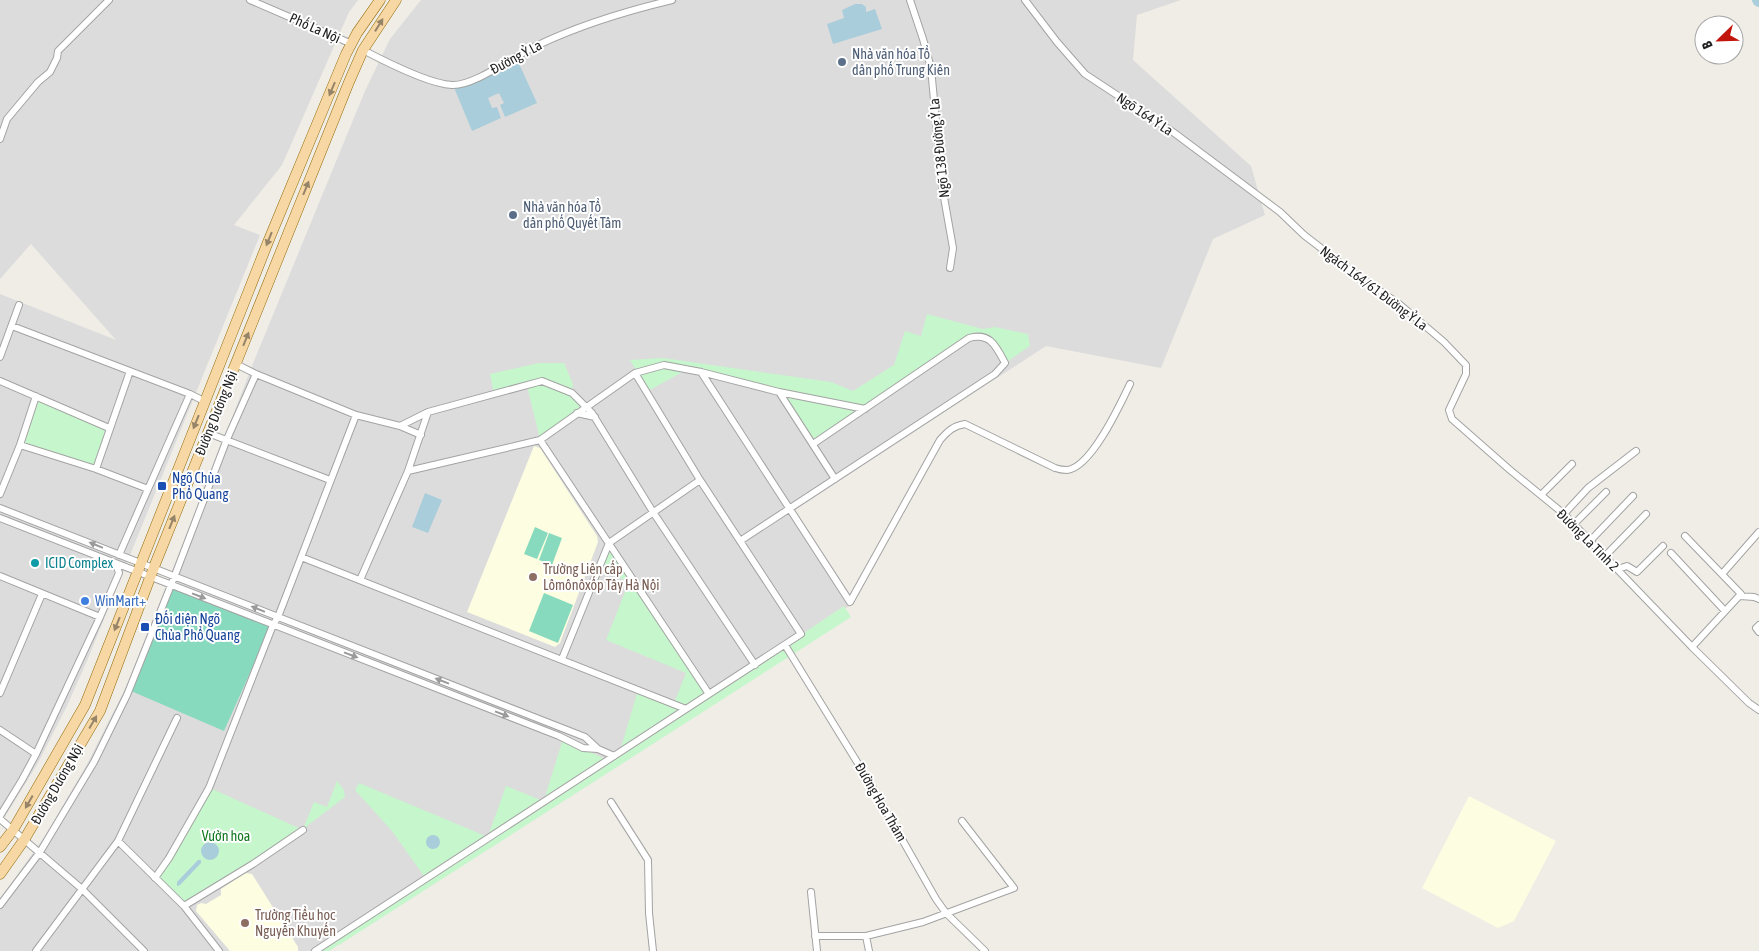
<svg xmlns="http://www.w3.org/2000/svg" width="1759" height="951" viewBox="0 0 1759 951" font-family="'Asap Condensed',sans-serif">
<rect width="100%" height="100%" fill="#efede6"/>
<!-- residential -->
<path fill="#dddcdc" d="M0,0H358L349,12L282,165L234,225L260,235L87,661L66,708L38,763L0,825V294L116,340L31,244L0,279Z
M421,0H1181L1137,15L1133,60L1251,166L1265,215L1213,239L1161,368L1046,346L795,510L855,602L794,643L590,782L328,951H0V899L45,836L86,766L131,677L254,361L365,91L390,39Z"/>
<!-- education -->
<path fill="#fcfde1" d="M534,446L540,448L597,536L598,542L560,643L555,647L467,612Z
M1469,796L1556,841L1514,921L1498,928L1422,888Z
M245,873L252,874L298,947V951H230L196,911L197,905L201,903L206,904L221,895V889Z"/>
<!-- park -->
<path fill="#c6f6cc" d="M927,314L983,329L995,327L1028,334L1030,346L1005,363L996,341L978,333L967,337L864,406L779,389L703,370H686L648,391L630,360L663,358L831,382L853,391L894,365L905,331L921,336Z
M539,363H564L573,384L572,392L542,381L494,394L490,374Z
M542,382L571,393L586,406L540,439L527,386Z
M779,392L864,409L813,443Z
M36,398L108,429L95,468L22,445Z
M609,544L708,694L686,708L674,703L686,673L606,640L629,582L599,569Z
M844,606L851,617L339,945L333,943L338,945L329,951H315L426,879L392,831L355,790L359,783L488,837L786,645Z
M638,690L685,709L620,751Z
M563,739L607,760L544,800Z
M337,781L344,790L345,797L303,829L314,802L327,807Z
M506,786L543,801L488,836Z
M210,788L303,830L184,905L156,878Z"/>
<!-- pitch -->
<path fill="#88dabe" d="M535,527L548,533L537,559L524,554Z
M549,533L562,538L552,565L539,560Z
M172,588L271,626L224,731L131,691Z
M544,593L573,605L558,643L529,631Z"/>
<!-- water -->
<path fill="#a9cdda" d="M855,4H862L866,7V12L875,9L882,29L833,44L827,24L844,18L842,10Z
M516,57L537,103L505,117L500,105L504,103L499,93L488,98L492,108L497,107L501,118L472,131L453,85L471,82Z
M425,493L442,500L428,533L412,527Z
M426 842a7 7 0 1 1 14 0a7 7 0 1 1-14 0Z
M201 851a9 9 0 1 1 18 0a9 9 0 1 1-18 0Z
M198,860H201V863L180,885L177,886V882Z"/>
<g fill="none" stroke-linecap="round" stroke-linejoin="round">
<!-- river -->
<path stroke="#a9cdda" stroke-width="12" d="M1758,0L1759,1"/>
<!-- street casing -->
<g stroke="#a3a3a3" stroke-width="8">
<path id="street" d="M250,0L352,44
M910,0L923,39L931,68L942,186L953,248L950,268
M1025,0L1057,42L1085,74L1173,132L1280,212L1304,235L1356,275L1398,303L1444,342L1466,365V374L1449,410L1452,419L1510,470L1564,514L1692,647L1749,703L1759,710
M363,50C384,61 429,84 452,85C475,86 515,55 538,45C580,25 626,11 672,0
M0,139L7,119L38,82L50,72L57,58L58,51L109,0
M12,326L190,394L204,401
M0,357L19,305
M236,364L256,374L356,415L400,426L428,412L542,381L572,393L592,413L653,512L755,665
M701,372L850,602L940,440C948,431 953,426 965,424L1055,468C1058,469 1063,470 1067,470C1091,468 1120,405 1130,384
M635,373L664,365L701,372L779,392L835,479
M0,381L109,428
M779,392L865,409
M577,413L595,417
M400,426L421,435
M208,433L330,480
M540,440L709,694
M20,445L36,396
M96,469L130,371
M408,471L428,412
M0,494L20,445L96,469L148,489
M1541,495L1572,464
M0,508L585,737L598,749L614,756
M1564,514L1588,488L1636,451
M0,518L559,736L583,748L598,749
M1574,524L1606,492
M1685,536L1741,594L1692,647
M740,541L995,374L1005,363C996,346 990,332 969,338L813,444
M1590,541L1633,496
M1671,553L1725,611
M119,555L190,394
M1605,556L1646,514
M301,557L686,709
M1618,569L1627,566L1637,572L1663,546
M1722,574L1759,532
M0,576L100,617
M1740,596L1754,597L1759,599
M1759,625L1756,628L1759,632
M785,645L870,783L936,899L946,913L985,951
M562,659L609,543L700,480
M0,693L42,594
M0,730L36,754
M611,802L648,860L649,913L653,951
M0,816L22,780L36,754L100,617L119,573L116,564
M0,819L82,889L144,951
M118,841L184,906L219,951
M155,878L169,858L209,788L273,625L278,617L356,415
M811,892L817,951
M0,905L40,852L94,762L127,695L175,575L227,439L256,374
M184,906L253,864L303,830
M815,936H866L923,922L1014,888L962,821
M866,936L869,951
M36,951L118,841L177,718
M315,951L801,634L700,480L635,373L540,440L408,471L360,580"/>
</g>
<!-- primary casing -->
<g stroke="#916b09" stroke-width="11">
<path id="primary" d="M0,847L13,830L85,705L268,242L346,54L357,33L380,0
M0,874L24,840L100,711L154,567L349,82L363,50L396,0"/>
</g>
<!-- street -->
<use href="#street" stroke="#fff" stroke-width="6"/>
<!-- primary -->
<use href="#primary" stroke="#f7d7a4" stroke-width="10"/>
</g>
<!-- one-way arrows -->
<defs><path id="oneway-solid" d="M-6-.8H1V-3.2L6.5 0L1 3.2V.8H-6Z" transform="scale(1.25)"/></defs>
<g fill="#968468">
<use href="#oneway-solid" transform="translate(379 25) rotate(-58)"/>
<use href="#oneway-solid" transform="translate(332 89) rotate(113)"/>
<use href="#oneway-solid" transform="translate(306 188) rotate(-68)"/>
<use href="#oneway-solid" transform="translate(269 239) rotate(112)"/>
<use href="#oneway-solid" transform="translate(246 339) rotate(-68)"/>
<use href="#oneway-solid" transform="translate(196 422) rotate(112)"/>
<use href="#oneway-solid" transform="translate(172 522) rotate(-68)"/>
<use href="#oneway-solid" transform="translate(117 624) rotate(112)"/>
<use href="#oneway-solid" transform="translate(93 722) rotate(-60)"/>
<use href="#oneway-solid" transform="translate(29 802) rotate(120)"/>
</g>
<g fill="#9a9a9a">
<use href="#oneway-solid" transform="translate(96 545) rotate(-158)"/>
<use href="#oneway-solid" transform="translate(199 596) rotate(21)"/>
<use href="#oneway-solid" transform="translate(258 609) rotate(-158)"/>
<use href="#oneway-solid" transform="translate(351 655) rotate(21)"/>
<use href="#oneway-solid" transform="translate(442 681) rotate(-159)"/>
<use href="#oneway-solid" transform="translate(502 714) rotate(21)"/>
</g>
<!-- markers -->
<g fill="#5c6f8a" stroke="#fff" stroke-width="2">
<circle cx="842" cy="62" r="5"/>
<circle cx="513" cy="215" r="5"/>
</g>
<g fill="#1a4fb4" stroke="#fff" stroke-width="2">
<rect x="157" y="481" width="10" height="10" rx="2.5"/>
<rect x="140" y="622" width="10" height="10" rx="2.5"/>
</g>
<circle fill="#0f9aa8" stroke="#fff" stroke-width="2" cx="35" cy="563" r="5"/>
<g fill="#8d6e63" stroke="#fff" stroke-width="2">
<circle cx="533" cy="577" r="5"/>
<circle cx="245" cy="923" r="5"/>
</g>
<circle fill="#3f7fe0" stroke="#fff" stroke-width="2" cx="85" cy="601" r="5"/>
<g text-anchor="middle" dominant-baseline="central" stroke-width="4" stroke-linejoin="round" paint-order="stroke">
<!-- street labels -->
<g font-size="14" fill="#1f1f1f" stroke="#fff">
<text transform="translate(315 28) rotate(24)">Phố La Nội</text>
<text transform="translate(516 57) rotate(-28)">Đường Ỷ La</text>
<text transform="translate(1145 114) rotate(34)">Ngõ 164 Ỷ La</text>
<text transform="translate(939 148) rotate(-96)">Ngõ 138 Đường Ỷ La</text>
<text transform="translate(1374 288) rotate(37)">Ngách 164/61 Đường Ỷ La</text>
<text transform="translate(216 413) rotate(-68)">Đường Dương Nội</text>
<text transform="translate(1588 540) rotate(45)">Đường La Tinh 2</text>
<text transform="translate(57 784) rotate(-60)">Đường Dương Nội</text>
<text transform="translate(881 802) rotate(60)">Đường Hoa Thám</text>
</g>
<!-- service labels -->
<g font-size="14" fill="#4e5e75" stroke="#fff" text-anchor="start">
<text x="852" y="54">Nhà văn hóa Tổ<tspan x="852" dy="16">dân phố Trung Kiên</tspan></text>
<text x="523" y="207">Nhà văn hóa Tổ<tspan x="523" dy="16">dân phố Quyết Tâm</tspan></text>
</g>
<!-- transit labels -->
<g font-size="14" fill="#164399" stroke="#fff" text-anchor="start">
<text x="172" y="478">Ngõ Chùa<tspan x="172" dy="16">Phổ Quang</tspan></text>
<text x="155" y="619">Đối diện Ngõ<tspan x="155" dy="16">Chùa Phổ Quang</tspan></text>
</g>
<!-- culture labels -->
<g font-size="14" fill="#0d838f" stroke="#fff" text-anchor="start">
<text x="45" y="563">ICID Complex</text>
</g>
<!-- education labels -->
<g font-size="14" fill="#785e54" stroke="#fff" text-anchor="start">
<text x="543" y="569">Trường Liên cấp<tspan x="543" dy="16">Lômônôxốp Tây Hà Nội</tspan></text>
<text x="255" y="915">Trường Tiểu học<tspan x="255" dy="16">Nguyễn Khuyến</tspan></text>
</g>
<!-- shop labels -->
<g font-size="14" fill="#366cbe" stroke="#fff" text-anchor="start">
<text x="95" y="601">WinMart+</text>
</g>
<!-- park labels -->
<g font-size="14" fill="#127820" stroke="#fff">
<text x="226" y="836">Vườn hoa</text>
</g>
</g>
<!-- north arrow -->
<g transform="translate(1719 40) rotate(247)"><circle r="24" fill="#ffffff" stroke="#a5a5a5"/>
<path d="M0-4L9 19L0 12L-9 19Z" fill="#c2150c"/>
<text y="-8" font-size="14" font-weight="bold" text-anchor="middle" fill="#1f1f1f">B</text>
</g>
</svg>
